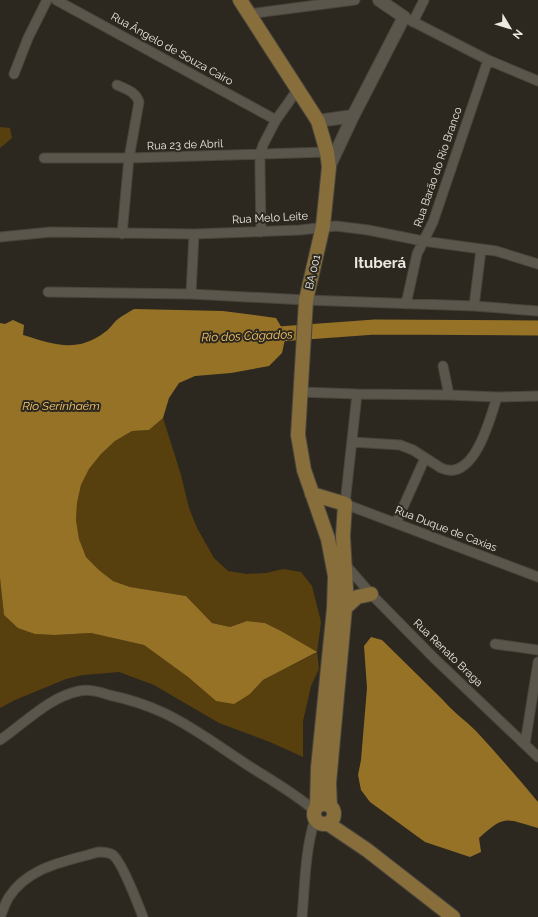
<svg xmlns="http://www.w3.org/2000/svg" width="538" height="917" viewBox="0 0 538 917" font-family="Raleway,sans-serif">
<rect width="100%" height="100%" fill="#2d281f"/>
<!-- green -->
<path fill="#57400d" d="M0,127L10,128L12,138L0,148Z
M163,418L181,475L189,508L197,528L214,558L228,571L247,574L266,573L283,569L301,572L312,586L321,622L317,652L319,669L311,686L303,721V757L270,742L219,723L154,685L119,672L83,675L66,679L15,700L0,708V578L4,615L35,634L54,635L91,633L144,645L188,677L216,701L250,694L263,680L316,653L281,631L265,623L247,621L230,627L212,623L186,596L130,587L113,581L99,570L86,557L79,539L76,520L77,503L81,485L89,469L101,454L115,441L132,431L149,430Z"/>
<!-- water -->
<path fill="#967227" d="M134,309L223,311L276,318L286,335L282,353L269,366L231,373L195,376L179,383L169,398L163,418L149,430L132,431L115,441L101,454L89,469L81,485L77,503L76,520L79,539L86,557L99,570L113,581L130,587L186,596L212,623L230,627L247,621L265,623L281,631L317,652L263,680L250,694L234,704L216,701L188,677L144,645L91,633L54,635L35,634L18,628L4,615L0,578V323L5,324L13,320L24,325L23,335C53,344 76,354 105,332C110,329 113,323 118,319C123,315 129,312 134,309Z
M371,637L382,640L442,699C452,711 465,720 476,731C497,754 518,778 538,802V828C505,819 506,814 479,838L481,852L470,857L425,842L370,802L361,790L358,775L361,760L367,688L364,646Z"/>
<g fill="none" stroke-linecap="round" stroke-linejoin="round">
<!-- river -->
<path stroke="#967227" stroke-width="15" d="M265,335L375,327L538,328"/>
<!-- minor casing -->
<g stroke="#49453d" stroke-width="11">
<path id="minor" d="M56,0L276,120
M248,14L355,0
M404,17L488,60L538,81
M413,22L424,0
M14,74L28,38L47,0
M117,85C126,89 136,92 139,102L129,158L122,234
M44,158H129L327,152
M261,232L260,168V154L263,145L276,120L298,89
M0,237L51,232L194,234L300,230L336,226L368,230L423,241L496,251L538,264
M48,292L191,294L306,300L474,306L538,311
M191,294L194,234
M406,304L417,254L433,222L488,60
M474,306L481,250
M443,366L449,395
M300,392L357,394L449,395L497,397L538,396
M357,394L345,504L538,577
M352,442L400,445L413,450L441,468C474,483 490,419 497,397
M396,523L425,458
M344,563L371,594L434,658L538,757
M495,644L538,650
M0,740C25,723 49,697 79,691C88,689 100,692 109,695C128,699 147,705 164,713C194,727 221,748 249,766C271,780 294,793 314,810
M525,744L538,662
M0,917C3,911 5,903 9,897C29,866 65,862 98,852C103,852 109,852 113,855C122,862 138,904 143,917
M302,917C305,884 305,850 315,819"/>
</g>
<!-- secondary casing -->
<g stroke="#49453d" stroke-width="14">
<path id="secondary" d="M318,121L353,116
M329,167L353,116L404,17L379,0"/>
</g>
<!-- primary casing -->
<g stroke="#49453d" stroke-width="16">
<path id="primary" d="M240,0L318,121L327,152L329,167L323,226L306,300L298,435L304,470L328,539L335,576L334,608L318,768L317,806
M312,494L345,504L343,536L346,589L345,608L329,783L330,806
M345,608L357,597L371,594
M314 814a10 10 0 1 1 20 0a10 10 0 1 1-20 0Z
M327,823L367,850L453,917"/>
</g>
<!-- minor -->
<use href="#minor" stroke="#5b564c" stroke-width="9"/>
<!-- secondary -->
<use href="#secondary" stroke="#5b564c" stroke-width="12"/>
<!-- primary -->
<use href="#primary" stroke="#876e3b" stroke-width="14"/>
</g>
<g text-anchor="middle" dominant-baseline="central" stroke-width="4" stroke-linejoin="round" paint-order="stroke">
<!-- street labels -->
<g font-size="11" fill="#ece9e3" stroke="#2d281f">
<text transform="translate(172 49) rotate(29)">Rua Ângelo de Souza Cairo</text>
<text transform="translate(185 145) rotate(-2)">Rua 23 de Abril</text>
<text transform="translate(438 167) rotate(-71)">Rua Barão do Rio Branco</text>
<text transform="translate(270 218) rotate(-3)">Rua Melo Leite</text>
<text transform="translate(313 272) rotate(-77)">BA 001</text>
<text transform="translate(446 529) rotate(21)">Rua Duque de Caxias</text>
<text transform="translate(448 653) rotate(44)">Rua Renato Braga</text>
</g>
<!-- water labels -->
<g font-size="12" font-style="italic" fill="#f9c86b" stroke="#2d281f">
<text transform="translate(247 336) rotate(-2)">Rio dos Cágados</text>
<text x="61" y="406">Rio Serinhaém</text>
</g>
<!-- district labels -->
<g font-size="15" font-weight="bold" fill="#ece9e3" stroke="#2d281f">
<text x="380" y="263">Ituberá</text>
</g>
</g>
<!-- north arrow -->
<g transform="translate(510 28) rotate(128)" stroke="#2d281f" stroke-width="3" paint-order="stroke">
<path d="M0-3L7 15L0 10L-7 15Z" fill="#ece9e3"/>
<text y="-6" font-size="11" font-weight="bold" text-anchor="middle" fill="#ece9e3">N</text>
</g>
</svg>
